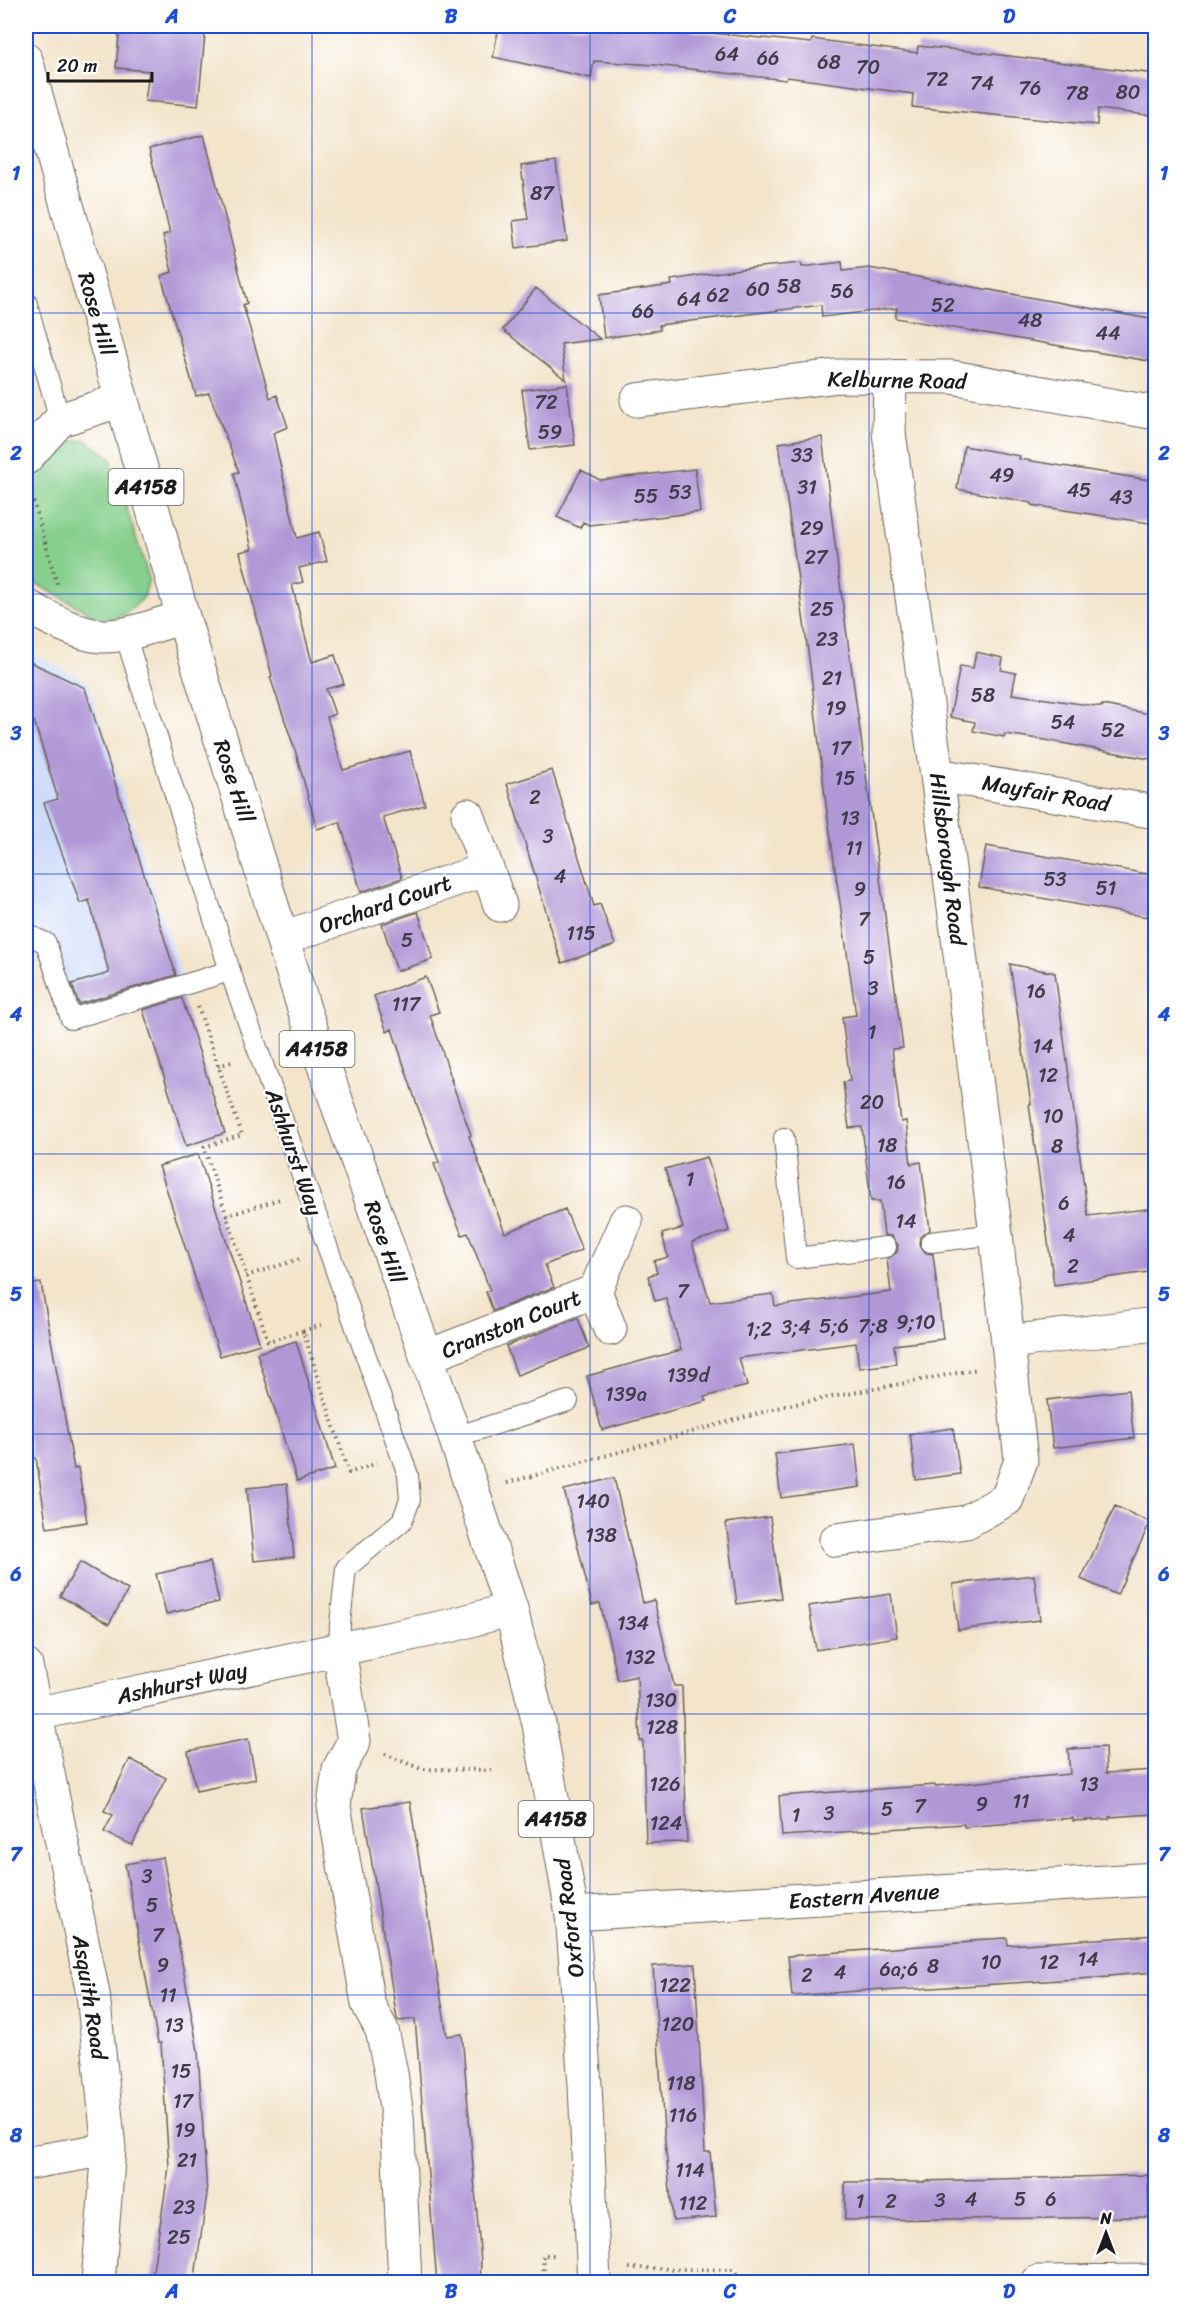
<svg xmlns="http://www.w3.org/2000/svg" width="1181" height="2308" viewBox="0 0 1181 2308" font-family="Sriracha,sans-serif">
<rect width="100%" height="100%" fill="#fff"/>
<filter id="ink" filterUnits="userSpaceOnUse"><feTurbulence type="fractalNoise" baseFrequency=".0167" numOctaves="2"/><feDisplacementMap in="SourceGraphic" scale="12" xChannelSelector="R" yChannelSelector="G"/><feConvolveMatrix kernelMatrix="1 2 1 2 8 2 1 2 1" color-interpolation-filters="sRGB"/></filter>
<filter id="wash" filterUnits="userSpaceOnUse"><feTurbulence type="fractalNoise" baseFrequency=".008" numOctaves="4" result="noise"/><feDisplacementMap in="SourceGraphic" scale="24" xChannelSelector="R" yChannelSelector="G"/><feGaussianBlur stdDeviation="1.35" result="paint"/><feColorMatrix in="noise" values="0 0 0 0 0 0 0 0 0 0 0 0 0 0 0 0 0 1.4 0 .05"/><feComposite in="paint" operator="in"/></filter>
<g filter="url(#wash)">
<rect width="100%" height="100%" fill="#f3e4ca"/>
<!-- built -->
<path fill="#cedbfa" d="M26,651L87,681L188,996L65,1037L34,945L26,941Z"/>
<!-- green -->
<path fill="#86cf8c" stroke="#517654" stroke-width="1.5" d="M86,440L110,457L149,578L144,597L126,614L104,621L26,578V492L44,457L66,442Z"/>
<g id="blocks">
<!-- building -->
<path fill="#b097d6" d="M120,26L205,35L198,106L145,101L149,71L116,68Z
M499,26H673L692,27V31L811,43L812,39L917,53L918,46L969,51L1155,74V116L1098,109L1097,125L912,107L913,94L787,77L786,80L655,65L594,61L591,78L493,57Z
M204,135L247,303L243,305L270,398L277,395L288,427L273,433L297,538L319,532L327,561L299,568L303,582L292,585L312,662L335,655L344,684L326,689L335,714L327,717L343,770L410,751L425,805L383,817L402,878L361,892L340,822L317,829L296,753L270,677L272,676L240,552L252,549L234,473L239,472L209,393L196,396L161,276L172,272L163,235L170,233L149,149Z
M556,161L567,241L516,248L513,221L528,219L521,166Z
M842,262L843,271L869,268L1155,320V362L895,318L897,308L822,317L821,305L659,325L660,330L604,338L599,295L672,285L671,280L740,269L801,263L802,267Z
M536,288L600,339L561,344L566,380L503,330Z
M567,384L575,445L530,450L522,390Z
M822,437L838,569L903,1048L892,1049L901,1122L906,1121L911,1164L921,1162L930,1230L920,1237L919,1244L926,1253L933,1254L943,1339L894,1345L896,1364L859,1368L856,1343L739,1358L747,1386L704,1397L706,1401L602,1430L587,1376L681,1350L666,1298L655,1301L648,1276L657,1273L654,1261L668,1257L662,1234L683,1228L665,1169L707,1157L729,1231L692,1242L710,1302L773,1294L775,1306L891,1292L887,1259L897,1252L898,1245L891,1236L884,1235L880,1201H871L862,1127L849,1128L843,1082L850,1081L842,1017L856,1015L826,805L810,666L779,443Z
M964,446L1020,456L1019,459L1155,481V524L1032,505V503L957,489Z
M695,469L700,512L589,525L583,522L580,528L557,517L581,470L600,480Z
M976,652L1003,658L1001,670L1016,673L1012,694L1102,707V705L1155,715V760L1045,740L1005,734L1004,737L973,731L975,722L950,717L960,666L973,668Z
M26,660L85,688L176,975L79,1004L72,984L109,973L89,900L80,903L44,803L58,799L34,721L26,717Z
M552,770L594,906L600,904L615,945L562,963L548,922L549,921L507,784Z
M986,846L1154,875L1147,917L979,887Z
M418,912L433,959L397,971L382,924Z
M1010,964L1055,973L1088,1216L1155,1208V1271L1054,1285L1029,1104H1031Z
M426,977L439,1012L430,1015L452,1080H451L471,1135L469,1136L505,1233L565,1209L582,1250L545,1265L554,1287L493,1311L486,1292L490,1290L468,1233L462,1235L434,1164L439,1162L417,1105L392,1029L387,1032L374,996Z
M182,998L225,1133L186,1146L143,1010Z
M198,1154L260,1344L220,1356L159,1166Z
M41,1283L74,1469L78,1468L87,1522L47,1528L36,1458H32L26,1417V1285Z
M578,1318L589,1348L517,1375L506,1346Z
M296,1341L335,1469L297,1481L257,1353Z
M1128,1390L1134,1438L1053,1448L1047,1400Z
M953,1428L960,1474L916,1480L910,1434Z
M855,1444L860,1487L781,1498L775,1454Z
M614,1478L643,1603L654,1600L674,1686H682L687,1842L646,1843L643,1741H640L637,1676L618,1680L600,1603L592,1605L564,1490Z
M287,1484L294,1557L254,1561L247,1488Z
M1115,1506L1150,1522L1117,1595L1081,1579Z
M770,1517L781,1598L737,1604L726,1523Z
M80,1562L128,1590L109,1624L60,1596Z
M210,1562L219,1602L166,1614L156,1574Z
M1034,1575L1040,1620L958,1630L953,1584Z
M891,1594L897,1637L816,1650L809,1606Z
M248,1739L256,1779L196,1791L188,1751Z
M1105,1747L1106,1773L1155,1770V1814L1109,1817V1819L1073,1821V1818L964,1827V1824L782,1836L779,1796L935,1785V1786L1070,1774L1068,1749Z
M130,1759L166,1778L132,1845L104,1832L113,1815L104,1811Z
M410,1802L447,2036L462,2034L481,2262L480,2283H437L415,2019L399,2021L397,2019L363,1808Z
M163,1857L198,2051L207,2194L194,2283H151L169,2167L161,2043H158L125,1864Z
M1155,1935V1972L1109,1976V1977L883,1991V1989L792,1996L788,1956L972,1942L971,1940L1007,1938L1008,1945Z
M695,1964L705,2152H710L716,2217L673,2221L664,2131L653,1966Z
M1148,2175L1149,2217L845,2220V2182H924V2181Z"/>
</g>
</g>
<g filter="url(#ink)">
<use href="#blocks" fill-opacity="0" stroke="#676259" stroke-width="1.5"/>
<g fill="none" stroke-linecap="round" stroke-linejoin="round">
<!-- lane casing -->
<g stroke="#676259" stroke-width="22">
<path id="lane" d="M26,301L60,420
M125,634L230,971L408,1475L410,1500L402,1521L346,1568L340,1624L339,1649
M26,934L46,943L71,1019L230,971
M784,1138L796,1258L886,1247
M931,1242L996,1234
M455,1437L568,1401"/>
</g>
<!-- street casing -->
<g stroke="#676259" stroke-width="35">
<path id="street" d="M637,400L838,376L952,377L1156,413
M26,458L60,420L121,400
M26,606C48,617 75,634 100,636C128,637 156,625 183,617
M937,775L1156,812
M468,815L500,905
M283,938L487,869
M610,1329L595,1291L626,1221
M1008,1342L1156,1324
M426,1357L595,1291
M836,1540L966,1522L1007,1499L1021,1460L996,1234L937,775L889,433L890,376
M339,1649L354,1741L339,1769L334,1806L368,2004L382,2030L391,2073L397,2116L405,2282
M26,1666L93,1994L109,2149L98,2282
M26,1716L453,1625L511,1609
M572,1914L1156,1879
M26,2163L109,2149
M1038,2282L1156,2281"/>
</g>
<!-- primary casing -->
<g stroke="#676259" stroke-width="35">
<path id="primary" d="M26,60L183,617L305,1012L455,1437L511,1609L539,1724L572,1914L585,2085L594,2282"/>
</g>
<!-- path -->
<path stroke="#676259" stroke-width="4" stroke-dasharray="1.5 4.5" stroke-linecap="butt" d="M30,490L57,584
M198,1007L242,1135L204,1147L268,1341L303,1331L349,1473L377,1463
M218,1066L235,1061
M226,1216L283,1198
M246,1276L303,1258
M303,1331L325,1324
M507,1483L785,1406L978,1369
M385,1754L421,1769L491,1770
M629,2268L733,2270L745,2282
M544,2282L543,2255H558"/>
<!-- lane -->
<use href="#lane" stroke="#fff" stroke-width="20"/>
<!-- street -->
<use href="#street" stroke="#fff" stroke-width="33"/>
<!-- primary -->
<use href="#primary" stroke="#fff" stroke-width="33"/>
</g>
</g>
<!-- grid -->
<path fill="none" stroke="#1d4ed8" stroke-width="1.5" stroke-opacity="0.55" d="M312,26V2282M590,26V2282M869,26V2282M26,313H1156M26,594H1156M26,874H1156M26,1154H1156M26,1434H1156M26,1714H1156M26,1995H1156"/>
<g text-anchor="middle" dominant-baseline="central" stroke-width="4.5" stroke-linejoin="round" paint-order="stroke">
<!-- number labels -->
<g font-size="20" fill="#413b4a">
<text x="727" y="54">64</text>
<text x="768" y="58">66</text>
<text x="829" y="62">68</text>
<text x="868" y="67">70</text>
<text x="937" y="79">72</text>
<text x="982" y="83">74</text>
<text x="1030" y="88">76</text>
<text x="1128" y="92">80</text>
<text x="1077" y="93">78</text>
<text x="542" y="193">87</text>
<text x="789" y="286">58</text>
<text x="758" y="289">60</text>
<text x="842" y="291">56</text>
<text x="718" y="295">62</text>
<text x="689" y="299">64</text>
<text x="943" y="305">52</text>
<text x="643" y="311">66</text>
<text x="1030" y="320">48</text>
<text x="1108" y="333">44</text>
<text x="546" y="402">72</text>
<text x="550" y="432">59</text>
<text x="802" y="455">33</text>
<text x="1002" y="475">49</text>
<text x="807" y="487">31</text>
<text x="1079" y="490">45</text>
<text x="680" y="492">53</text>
<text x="646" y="496">55</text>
<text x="1121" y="497">43</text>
<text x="812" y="528">29</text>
<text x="816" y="557">27</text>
<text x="822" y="609">25</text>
<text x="827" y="639">23</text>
<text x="832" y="678">21</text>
<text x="983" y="695">58</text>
<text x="836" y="708">19</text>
<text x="1063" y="722">54</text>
<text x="1113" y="730">52</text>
<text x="841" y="748">17</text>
<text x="845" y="778">15</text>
<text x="535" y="797">2</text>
<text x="850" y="818">13</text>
<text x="548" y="836">3</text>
<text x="854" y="848">11</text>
<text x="560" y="876">4</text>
<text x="1055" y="879">53</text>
<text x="1106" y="888">51</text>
<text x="860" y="889">9</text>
<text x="864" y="919">7</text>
<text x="581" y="933">115</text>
<text x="407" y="940">5</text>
<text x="869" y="957">5</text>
<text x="873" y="988">3</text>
<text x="1036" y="991">16</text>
<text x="406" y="1004">117</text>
<text x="872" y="1032">1</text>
<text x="1043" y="1046">14</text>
<text x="1048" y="1075">12</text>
<text x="872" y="1102">20</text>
<text x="1053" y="1116">10</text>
<text x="887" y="1145">18</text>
<text x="1057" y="1146">8</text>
<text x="690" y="1179">1</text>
<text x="896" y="1182">16</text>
<text x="1064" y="1203">6</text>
<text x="906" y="1221">14</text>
<text x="1069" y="1235">4</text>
<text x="1073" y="1266">2</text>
<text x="683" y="1291">7</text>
<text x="916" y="1322">9;10</text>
<text x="834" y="1326">5;6</text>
<text x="873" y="1326">7;8</text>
<text x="796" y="1327">3;4</text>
<text x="759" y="1329">1;2</text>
<text x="688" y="1375">139d</text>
<text x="626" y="1394">139a</text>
<text x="593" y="1501">140</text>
<text x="601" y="1535">138</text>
<text x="633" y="1623">134</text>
<text x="640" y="1657">132</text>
<text x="661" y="1700">130</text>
<text x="662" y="1727">128</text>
<text x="665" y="1784">126</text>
<text x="1089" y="1784">13</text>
<text x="1021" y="1801">11</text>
<text x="982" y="1804">9</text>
<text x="920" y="1806">7</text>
<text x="887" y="1809">5</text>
<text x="829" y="1813">3</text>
<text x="796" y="1815">1</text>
<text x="666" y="1823">124</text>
<text x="147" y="1876">3</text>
<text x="152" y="1905">5</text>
<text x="158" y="1935">7</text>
<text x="1088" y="1959">14</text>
<text x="991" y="1962">10</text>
<text x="1049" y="1962">12</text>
<text x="163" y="1965">9</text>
<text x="933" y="1966">8</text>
<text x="899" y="1969">6a;6</text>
<text x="840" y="1972">4</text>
<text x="807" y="1975">2</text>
<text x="675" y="1985">122</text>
<text x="168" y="1995">11</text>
<text x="678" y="2024">120</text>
<text x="174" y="2025">13</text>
<text x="181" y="2071">15</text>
<text x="681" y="2083">118</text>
<text x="183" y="2101">17</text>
<text x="683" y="2115">116</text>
<text x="185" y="2130">19</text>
<text x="187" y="2160">21</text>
<text x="690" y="2170">114</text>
<text x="971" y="2199">4</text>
<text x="1020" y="2199">5</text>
<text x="1051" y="2199">6</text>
<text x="940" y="2200">3</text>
<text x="860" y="2201">1</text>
<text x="891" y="2201">2</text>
<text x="693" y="2203">112</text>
<text x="184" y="2207">23</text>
<text x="179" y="2237">25</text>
</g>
<!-- shield labels -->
<g fill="#fff" stroke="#606060" stroke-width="1.5">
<rect x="108.5" y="469" width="75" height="36" rx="4.5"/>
<rect x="279.5" y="1031" width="75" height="36" rx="4.5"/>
<rect x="518.5" y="1801" width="75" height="36" rx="4.5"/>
</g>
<g font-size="21" font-weight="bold" fill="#1c1c1c">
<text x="146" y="487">A4158</text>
<text x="317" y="1049">A4158</text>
<text x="556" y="1819">A4158</text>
</g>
<!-- street labels -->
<g font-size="22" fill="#1c1c1c" stroke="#fff">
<text transform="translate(97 314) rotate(74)">Rose Hill</text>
<text transform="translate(897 380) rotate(1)">Kelburne Road</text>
<text transform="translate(234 781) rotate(72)">Rose Hill</text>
<text transform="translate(1046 793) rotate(10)">Mayfair Road</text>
<text transform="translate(948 859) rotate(83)">Hillsborough Road</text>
<text transform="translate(385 904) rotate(-19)">Orchard Court</text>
<text transform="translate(294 1152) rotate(71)">Ashhurst Way</text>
<text transform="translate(385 1242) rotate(71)">Rose Hill</text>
<text transform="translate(511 1324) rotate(-22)">Cranston Court</text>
<text transform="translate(182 1683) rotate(-12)">Ashhurst Way</text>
<text transform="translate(864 1896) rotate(-4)">Eastern Avenue</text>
<text transform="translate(569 1918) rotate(-97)">Oxford Road</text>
<text transform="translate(90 1997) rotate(81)">Asquith Road</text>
</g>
</g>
<!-- margin -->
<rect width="1181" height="2308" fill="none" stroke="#fff" stroke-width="66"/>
<!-- north arrow -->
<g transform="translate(1106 2233)" stroke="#ffffff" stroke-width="4.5" paint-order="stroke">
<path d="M0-4.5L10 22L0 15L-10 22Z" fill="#1c1c1c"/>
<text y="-9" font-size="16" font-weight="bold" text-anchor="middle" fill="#1c1c1c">N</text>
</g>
<!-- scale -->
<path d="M48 72v9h104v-9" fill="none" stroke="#1c1c1c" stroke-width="3"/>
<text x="57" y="72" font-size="18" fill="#1c1c1c" stroke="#ffffff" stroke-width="4.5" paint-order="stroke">20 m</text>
<rect x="33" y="33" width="1115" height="2242" fill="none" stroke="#1d4ed8" stroke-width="2"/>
<g font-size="20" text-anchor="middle" font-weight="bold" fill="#1d4ed8">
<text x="172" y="23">A</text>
<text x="451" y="23">B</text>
<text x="730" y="23">C</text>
<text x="1009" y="23">D</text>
<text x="16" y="180">1</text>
<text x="1164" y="180">1</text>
<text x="16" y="460">2</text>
<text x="1164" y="460">2</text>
<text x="16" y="740">3</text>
<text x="1164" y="740">3</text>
<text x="16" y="1021">4</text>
<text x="1164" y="1021">4</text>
<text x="16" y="1301">5</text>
<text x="1164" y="1301">5</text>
<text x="16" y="1581">6</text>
<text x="1164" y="1581">6</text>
<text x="16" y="1861">7</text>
<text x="1164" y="1861">7</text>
<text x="16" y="2142">8</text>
<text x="1164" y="2142">8</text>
<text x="172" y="2298">A</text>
<text x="451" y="2298">B</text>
<text x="730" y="2298">C</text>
<text x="1009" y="2298">D</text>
</g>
</svg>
